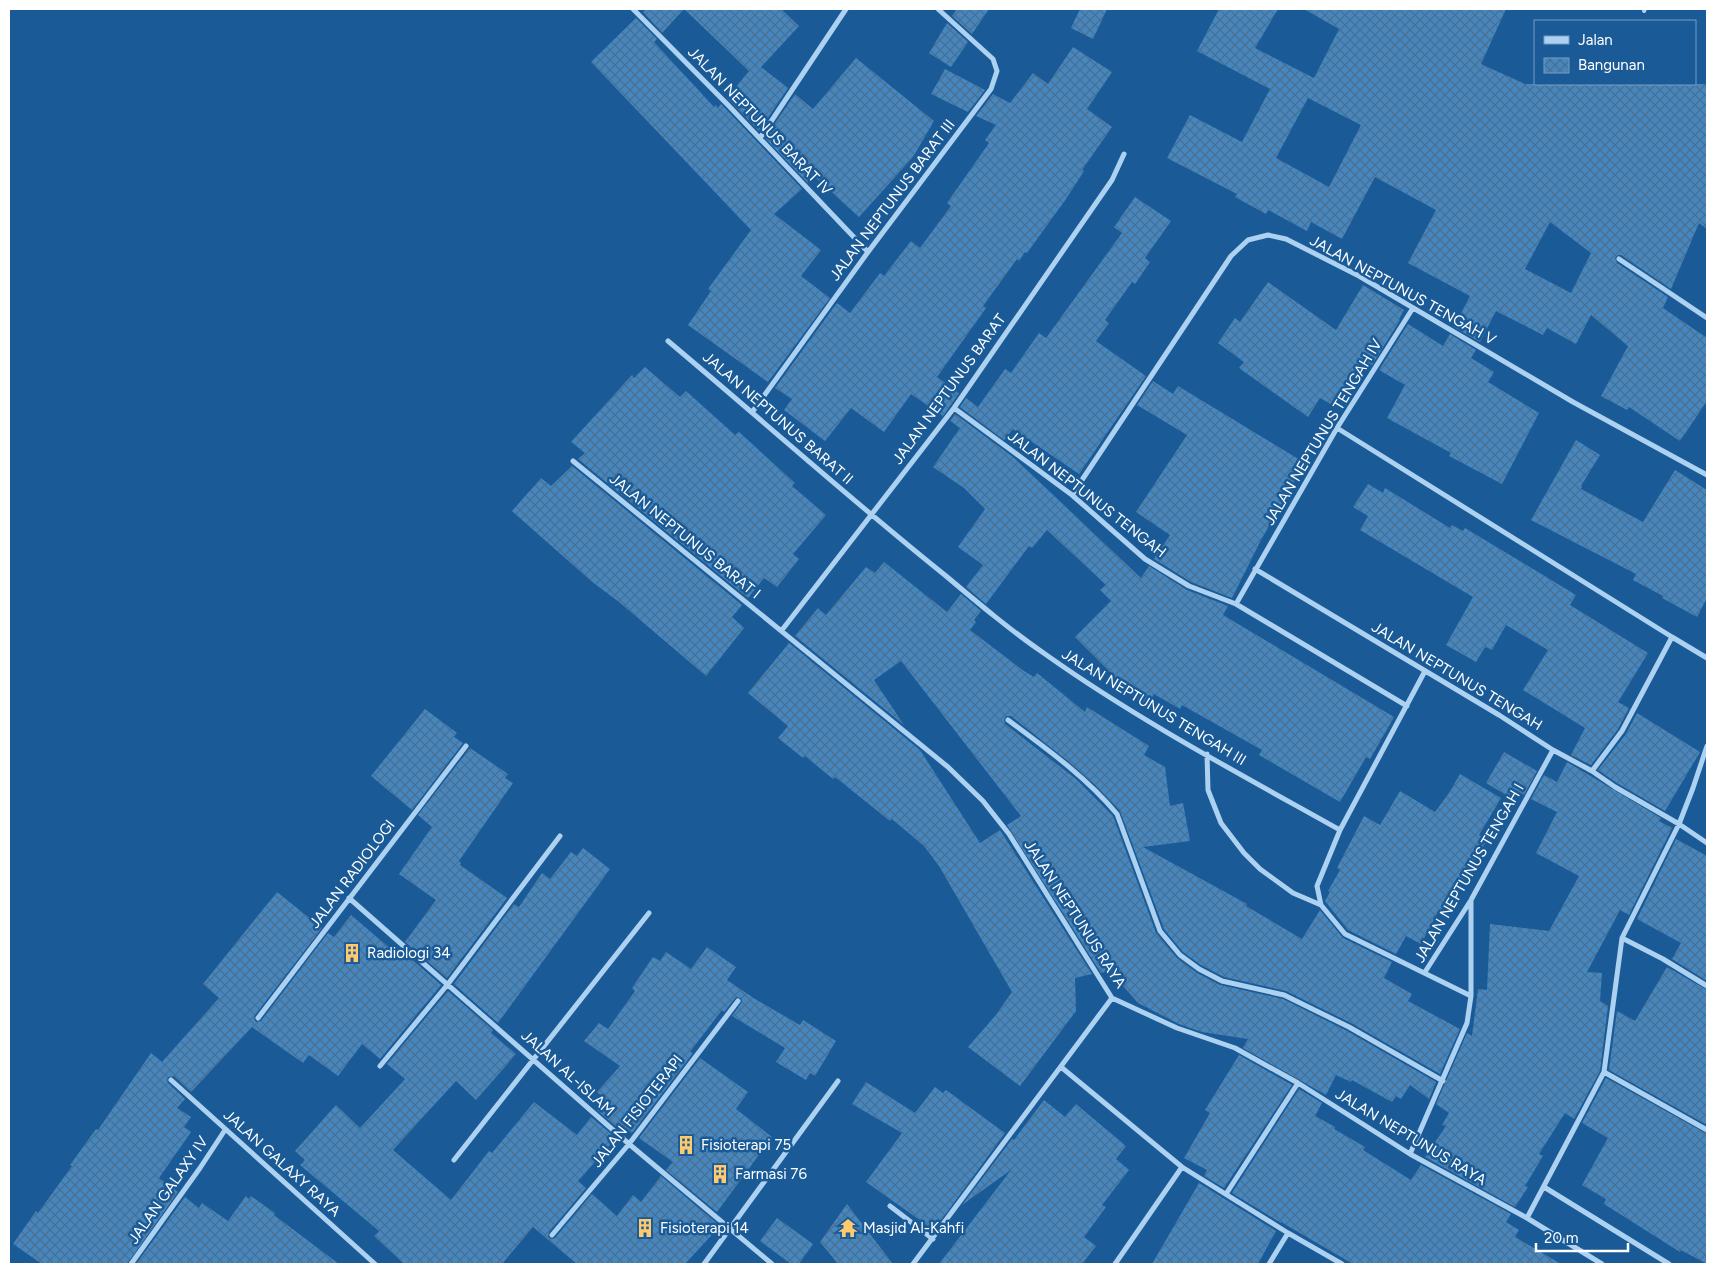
<svg xmlns="http://www.w3.org/2000/svg" width="1716" height="1273" viewBox="0 0 1716 1273" font-family="Figtree,sans-serif">
<defs>
<pattern id="building-cross-hatch" width="8" height="8" patternUnits="userSpaceOnUse" patternTransform="scale(1.25)"><rect width="8" height="8" fill="#4787bf"/><path d="M0 0l8 8M0 8l8-8" fill="none" stroke="#496f91"/></pattern>
</defs>
<rect width="100%" height="100%" fill="#1a5b97"/>
<!-- building -->
<path fill="url(#building-cross-hatch)" fill-rule="evenodd" d="M646,9H781L799,26L761,67L788,88L759,131L727,98L749,71L684,9L662,33L643,12Z
M957,9H989L972,34L952,16Z
M1080,9H1107L1093,39L1071,28Z
M1219,9H1278L1255,48L1314,78L1339,29L1304,9H1506L1481,64L1525,84H1707V229L1699,223L1671,289L1621,255H1618L1615,258L1617,263L1668,297L1663,308L1707,338V401L1680,441L1629,407L1627,410L1601,396L1628,346L1591,315L1576,344L1547,328L1543,335L1496,311L1480,342L1454,327L1470,296L1408,263L1436,210L1375,177L1342,239L1311,222L1307,231L1268,210L1266,214L1235,197L1237,194L1167,158L1190,115L1242,142L1270,89L1197,51ZM1308,98L1361,125L1329,187L1276,158ZM1550,222L1591,253L1571,293L1525,269Z
M636,18L657,39L654,42L714,107L716,105L718,108L721,104L802,189L774,214L821,250L801,276L830,298L768,382L688,325L711,291L708,289L751,230L591,62Z
M947,23L968,42L951,67L929,53Z
M1073,47L1112,72L1087,109L1112,127L1082,170L1084,171L1066,199L1027,253L1025,252L1019,261L1017,259L983,306L986,308L937,377L959,393L943,416L911,394L884,432L851,408L825,441L784,410L792,399L775,388L837,303L850,313L880,273L884,276L911,241L920,248L951,206L947,203L989,143L985,140L996,125L976,116L993,94L1010,103L1033,73L1048,84Z
M856,58L934,121L913,157L859,217L815,177L808,183L765,138L795,94L813,109Z
M945,69L985,90L968,112L931,94Z
M1135,197L1171,221L1145,258L1150,262L1135,284L1132,282L1105,320L1109,323L1096,341L1146,376L1079,474L1013,429L1004,440L960,407L966,398L978,407L1005,369L1011,373L1039,333L1046,338L1122,233L1114,227Z
M1268,282L1336,330L1363,285L1404,310L1399,319L1400,320L1372,365L1364,360L1336,407L1320,398L1308,417L1239,368L1244,362L1218,343L1235,318L1240,322Z
M1408,324L1443,346L1450,334L1476,350L1471,358L1494,372L1488,382L1539,413L1502,484L1449,456L1451,453L1387,418L1405,385L1379,370Z
M645,367L680,397L686,391L735,435L739,432L795,483L792,486L826,515L793,554L799,559L777,587L764,578L748,598L578,459L585,453L571,442L632,375L634,378Z
M1153,381L1173,394L1178,386L1305,463L1261,540L1232,598L1191,582L1154,559L1170,535L1136,512L1187,435L1137,405Z
M955,414L1013,457L1141,578L1149,566L1187,590L1228,606L1223,615L1394,717L1370,759L1366,757L1340,802L1259,755L1262,750L1182,705L1180,709L1154,694L1146,708L1075,637L1111,601L1100,590L1106,585L1047,530L1032,548L1029,546L986,604L966,587L983,565L958,547L985,509L964,488L933,467L960,428L950,421Z
M1576,440L1600,455L1581,486L1582,487L1581,489L1643,522L1675,470L1707,490V598L1697,617L1662,598L1663,596L1633,580L1636,574L1531,520Z
M572,466L742,605L732,617L744,628L706,676L619,602L591,581L512,511L541,478L551,486Z
M1368,484L1383,493L1385,488L1450,528L1452,525L1463,531L1465,528L1576,595L1570,605L1648,653L1618,702L1629,708L1618,729L1591,765L1571,755L1585,728L1523,690L1548,650L1506,625L1492,650L1485,647L1476,662L1446,645L1473,597L1360,530L1368,516L1353,507Z
M884,562L947,612L961,594L981,611L974,620L976,622L970,630L1024,671L1034,677L1037,673L1085,712L1087,707L1149,746L1144,755L1165,767L1170,806L1183,803L1190,841L1143,847L1247,904L1246,906L1302,939L1320,910L1343,938L1392,962L1384,978L1412,994L1408,1001L1460,1029L1440,1074L1351,1023L1286,991L1224,977L1201,965L1183,952L1164,929L1120,811L1095,785L1068,761L1011,716H1006L1004,720L1005,724L1076,779L1113,816L1156,933L1177,958L1197,973L1220,985L1283,999L1347,1031L1436,1082L1429,1099L1410,1085L1401,1099L1396,1096L1392,1102L1352,1080L1351,1082L1336,1075L1326,1095L1243,1048L1248,1039L1202,1032L1179,1024L1138,1003L1110,971L1101,973L1007,825L1021,816L901,661L874,680L904,725L795,636L818,608L826,615L866,567L875,573Z
M789,643L920,750L980,843L1000,830L1092,974L1075,978L1076,1011L1020,1086L968,1047L995,1016L1012,992L939,866L924,846L892,819L890,821L835,777L833,779L805,756L803,758L778,738L788,726L748,693Z
M425,709L457,733L454,737L463,743L412,810L371,776Z
M1637,713L1700,752L1665,811L1617,783L1598,770L1626,734Z
M470,748L508,774L505,778L513,783L459,861L461,863L460,865L507,898L447,978L405,942L436,900L399,874L432,827L418,815Z
M1504,752L1537,771L1524,795L1515,790L1511,798L1486,783Z
M1567,762L1661,818L1659,821L1672,828L1629,915L1620,910L1587,972L1602,973L1600,1001L1608,1006L1600,1071L1574,1119L1565,1113L1539,1154L1543,1156L1525,1186L1528,1187L1515,1207L1425,1157L1446,1126L1442,1125L1449,1113L1436,1104L1467,1033L1472,1036L1478,989L1487,990L1490,924L1549,931L1579,876L1536,853L1557,812L1531,799L1544,775L1557,782Z
M1460,774L1501,798L1479,835L1487,840L1445,913L1439,910L1421,944L1406,936L1396,954L1348,930L1325,901L1330,892L1328,891L1340,870L1337,868L1364,816L1380,825L1400,791L1435,812L1449,793Z
M1676,839L1707,856V981L1672,959L1681,943L1637,919Z
M583,848L610,869L498,1023L454,984L514,904L519,907L542,873L550,879L571,852L577,856Z
M277,892L322,928L255,1015L254,1019L256,1022L261,1021L328,933L334,937L351,915L397,954L400,949L441,985L380,1059L362,1044L338,1076L309,1055L303,1063L252,1027L191,1092L174,1076L168,1077L167,1080L168,1083L185,1099L177,1108L191,1117L184,1127L191,1132L159,1178L178,1192L127,1264H42L13,1244L36,1211L38,1213L72,1166L70,1165L96,1129L98,1130L151,1053L162,1062L219,998L203,984Z
M707,947L736,967L727,980L755,999L800,1025L803,1020L836,1041L815,1076L810,1073L806,1080L776,1062L785,1048L732,1016L742,1002L741,998L736,997L724,1012L722,1010L690,1052L693,1053L632,1133L625,1128L622,1132L597,1110L605,1099L597,1092L620,1066L584,1041L599,1023L608,1029L635,991L632,988L653,957L660,961L666,952L691,969Z
M1667,967L1707,990V1125L1609,1070L1617,1011L1635,1021Z
M448,991L493,1030L491,1033L516,1054L476,1100L456,1081L393,1150L451,1200L489,1151L492,1153L534,1102L577,1135L591,1117L616,1138L578,1181L586,1188L549,1232L548,1237L552,1239L555,1238L592,1194L617,1216L633,1195L641,1202L661,1176L720,1226L685,1264H577L533,1227L502,1264H404L374,1236L379,1231L300,1165L305,1160L295,1151L336,1105L360,1128L405,1079L387,1064Z
M1239,1055L1292,1085L1224,1188L1204,1176L1207,1170L1184,1158L1210,1113L1205,1110Z
M700,1058L748,1092L736,1109L772,1137L717,1212L666,1170L673,1162L639,1138Z
M1606,1078L1707,1134V1264L1681,1250L1680,1252L1604,1204L1606,1199L1582,1185L1608,1138L1582,1123Z
M866,1082L915,1113L935,1087L943,1093L946,1090L1005,1133L939,1223L931,1228L866,1182L902,1133L852,1104Z
M1299,1089L1322,1103L1315,1116L1335,1127L1334,1129L1365,1147L1363,1150L1411,1180L1421,1165L1511,1214L1506,1222L1519,1230L1515,1237L1561,1264H1353L1281,1222V1223L1232,1193Z
M1044,1100L1065,1117L1076,1104L1126,1146L1116,1159L1129,1170L1102,1205L1106,1207L1084,1237L1096,1246L1082,1264H939L1011,1170L962,1205L1012,1139L1014,1140Z
M1199,1183L1276,1231L1258,1264H1152Z
M246,1196L249,1199L251,1196L275,1213L274,1215L339,1264H136L185,1197L199,1208L202,1203L228,1221Z
M847,1204L893,1264H838L820,1242Z
M777,1218L813,1244L799,1264H791L760,1241Z"/>
<g fill="none" stroke-linecap="round" stroke-linejoin="round">
<!-- lane -->
<path stroke="#add1f0" stroke-width="4" d="M1644,11L1645,9"/>
<!-- street -->
<path stroke="#add1f0" stroke-width="5" d="M633,9L728,105L868,252
M760,138L846,9
M1619,259L1707,318
M668,341C761,419 851,500 946,576C978,603 1010,630 1045,654C1138,720 1240,774 1340,830
M954,408L1072,495L1145,559L1189,586L1236,604L1407,706
M753,411L868,252L991,89L997,71L993,59L938,9
M1337,428L1672,637
M573,461L948,767L983,801L1009,834L1112,998L1177,1028L1235,1048L1298,1083L1410,1154L1527,1218L1602,1264
M1072,495L1231,256L1248,240L1268,235L1286,239L1359,276L1573,402L1707,475
M1255,569L1499,715L1553,750L1592,771L1615,787L1679,824L1707,843
M1236,604L1337,428L1413,308
M782,630L954,408L1112,180L1124,154
M1008,720C1047,749 1086,777 1117,814L1160,931L1180,955L1199,969L1222,981L1284,995L1349,1027L1443,1081
M1207,754L1208,790L1221,823L1244,853L1260,869L1293,893L1321,905L1345,934L1471,996L1467,1023L1410,1154
M1592,771L1622,731L1672,637L1707,658
M349,898L629,1144L772,1264
M1321,905L1317,886L1340,830L1425,671
M1622,938L1663,959L1707,986
M1425,972L1471,900L1553,750
M1471,996V900
M258,1018L466,746
M380,1066L448,984L560,836
M1061,1067L1182,1167L1288,1233L1342,1264
M1604,1072L1707,1130
M171,1080L375,1264
M454,1160L649,913
M1544,1187L1669,1264
M1226,1194L1298,1083
M890,1206L933,1239
M1527,1218L1604,1072L1622,938L1679,824L1693,788L1707,746
M552,1235L629,1144L738,1001
M131,1264L200,1168L225,1130
M704,1264L838,1081
M913,1264L1112,998
M1115,1264L1182,1167
M1269,1264L1288,1233"/>
</g>
<!-- icons -->
<defs>
<g id="building-bare" transform="scale(1.5)"><path d="M-4-6H4V6H1V3H-1V6H-4ZM-2.5-4.3h1.7v1.8h-1.7ZM.8-4.3h1.7v1.8H.8ZM-2.5-1h1.7V.8h-1.7ZM.8-1h1.7V.8H.8Z" fill="#ffc96d" stroke="#1a5b97" stroke-width="2.5" paint-order="stroke"/></g>
<g id="temple-bare" transform="scale(1.5)"><path d="M0-6L5-2H3V0L6.5 2.5H4V6H1.5V3h-3V6H-4V2.5H-6.5L-3 0V-2H-5Z" fill="#ffc96d" stroke="#1a5b97" stroke-width="2.5" paint-order="stroke"/></g>
</defs>
<g fill-rule="evenodd">
<use href="#building-bare" x="352" y="953"/>
<use href="#building-bare" x="686" y="1145"/>
<use href="#building-bare" x="720" y="1174"/>
<use href="#building-bare" x="645" y="1228"/>
<use href="#temple-bare" x="848" y="1228"/>
</g>
<g text-anchor="middle" dominant-baseline="central" stroke-width="5" stroke-linejoin="round" paint-order="stroke">
<!-- street labels -->
<g font-size="15" fill="#fff" stroke="#1a5b97">
<text transform="translate(760 121) rotate(46)">JALAN NEPTUNUS BARAT IV</text>
<text transform="translate(892 200) rotate(-53)">JALAN NEPTUNUS BARAT III</text>
<text transform="translate(1403 290) rotate(29)">JALAN NEPTUNUS TENGAH V</text>
<text transform="translate(949 389) rotate(-54)">JALAN NEPTUNUS BARAT</text>
<text transform="translate(778 418) rotate(41)">JALAN NEPTUNUS BARAT II</text>
<text transform="translate(1323 432) rotate(-59)">JALAN NEPTUNUS TENGAH IV</text>
<text transform="translate(1087 494) rotate(38)">JALAN NEPTUNUS TENGAH</text>
<text transform="translate(685 536) rotate(39)">JALAN NEPTUNUS BARAT I</text>
<text transform="translate(1457 676) rotate(31)">JALAN NEPTUNUS TENGAH</text>
<text transform="translate(1154 707) rotate(31)">JALAN NEPTUNUS TENGAH III</text>
<text transform="translate(1469 873) rotate(-60)">JALAN NEPTUNUS TENGAH I</text>
<text transform="translate(352 874) rotate(-53)">JALAN RADIOLOGI</text>
<text transform="translate(1075 914) rotate(57)">JALAN NEPTUNUS RAYA</text>
<text transform="translate(568 1073) rotate(42)">JALAN AL-ISLAM</text>
<text transform="translate(637 1111) rotate(-52)">JALAN FISIOTERAPI</text>
<text transform="translate(1411 1137) rotate(31)">JALAN NEPTUNUS RAYA</text>
<text transform="translate(282 1163) rotate(42)">JALAN GALAXY RAYA</text>
<text transform="translate(168 1190) rotate(-55)">JALAN GALAXY IV</text>
</g>
<!-- poi labels -->
<g font-size="15" fill="#fff" stroke="#1a5b97" text-anchor="start">
<text x="367" y="953">Radiologi 34</text>
<text x="701" y="1145">Fisioterapi 75</text>
<text x="735" y="1174">Farmasi 76</text>
<text x="660" y="1228">Fisioterapi 14</text>
<text x="863" y="1228">Masjid Al-Kahfi</text>
</g>
</g>
<!-- border -->
<rect width="1716" height="1273" fill="none" stroke="#ffffff" stroke-width="20"/>
<!-- legend -->
<rect x="1534" y="20" width="162" height="65" fill="#1a5b97" stroke="#769dc1"/>
<rect x="1544" y="36" width="25" height="8" fill="#add1f0" stroke="#769dc1"/>
<text x="1578" y="45" font-size="15" fill="#ffffff">Jalan</text>
<rect x="1544" y="58" width="25" height="15" fill="url(#building-cross-hatch)" stroke="#769dc1"/>
<text x="1578" y="70" font-size="15" fill="#ffffff">Bangunan</text>
<!-- scale -->
<path d="M1536 1243v8h92v-8" fill="none" stroke="#ffffff" stroke-width="2.5"/>
<text x="1544" y="1243" font-size="15" fill="#ffffff" stroke="#1a5b97" stroke-width="4" paint-order="stroke">20 m</text>
</svg>
